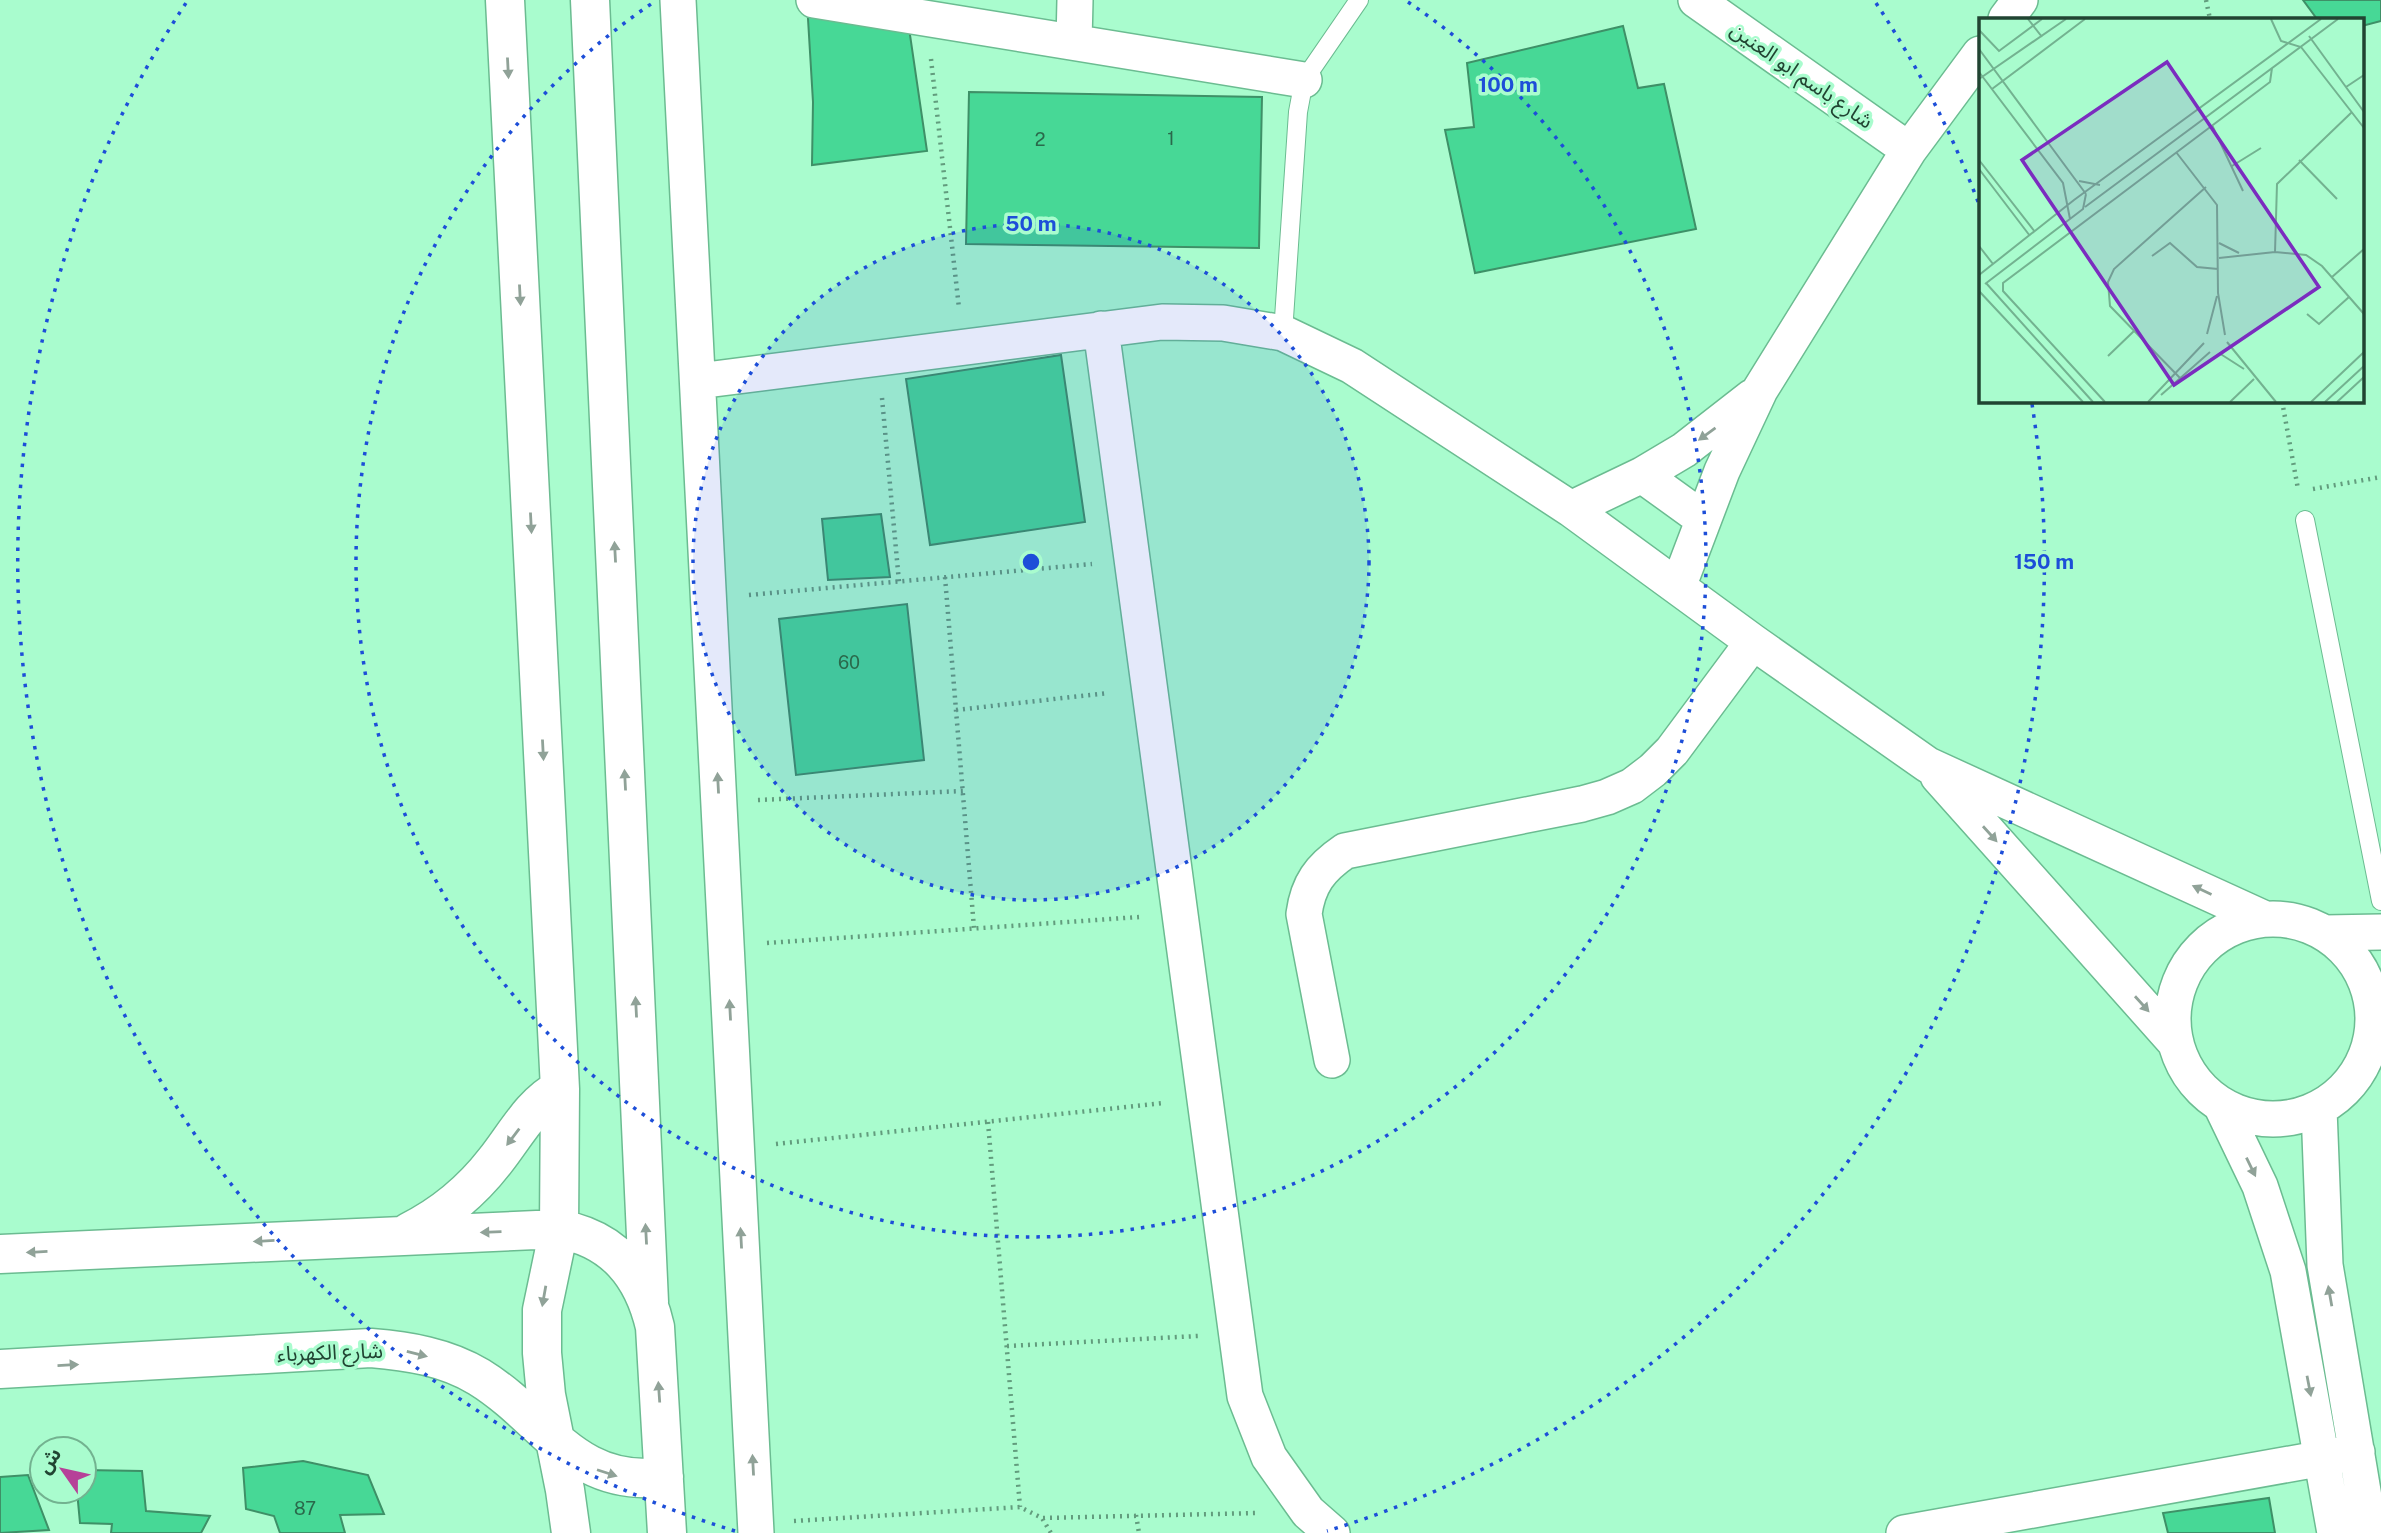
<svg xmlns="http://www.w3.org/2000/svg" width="2381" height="1533" viewBox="0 0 2381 1533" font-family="'Public Sans','Noto Sans Arabic',sans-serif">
<rect width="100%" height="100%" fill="#a9fcce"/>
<!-- building -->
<path fill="#47d896" stroke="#3e9067" stroke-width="2" d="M2303,0H2381V21L2362,26V19H2317Z
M807,2L909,28L927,151L812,165L813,102Z
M1623,26L1638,88L1664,84L1696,229L1475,273L1445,130L1474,127L1467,63Z
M969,92L1262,97L1259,248L966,244Z
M1061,355L1085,522L930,545L906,379Z
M881,514L890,577L828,580L822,519Z
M907,604L924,760L796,775L779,619Z
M303,1461L368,1475L384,1514L340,1515L345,1533H280L274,1516L246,1509L243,1468Z
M84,1470L142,1471L146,1511L210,1516L201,1533H111L112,1524L80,1523L77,1491H84Z
M28,1475L49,1530L0,1533V1477Z
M2269,1498L2275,1533H2168L2163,1513Z"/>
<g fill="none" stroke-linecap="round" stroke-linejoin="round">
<!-- service casing -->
<g stroke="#6bbc91" stroke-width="20">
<path id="service" d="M1283,333L1298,112L1304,80L1359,0
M2305,520L2381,901"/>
</g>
<!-- minor casing -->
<g stroke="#6bbc91" stroke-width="38">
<path id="minor" d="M678,0L756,1533
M814,0L1304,80
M1696,0L1909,150
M2006,19L2020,0
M1074,42L1075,0
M1101,329L1245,1396L1269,1457L1308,1512L1332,1533
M698,381L1162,322L1223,323L1283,333L1352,366L1571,509L1753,642L1928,765L2265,919
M1642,475L1703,519
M1571,509L1642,475L1684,450L1752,397
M1678,587L1722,471L1760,390L1909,150L1980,54
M1938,776L2175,1042
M2173 1019a100 100 0 1 1 200 0a100 100 0 1 1-200 0Z
M2325,933L2381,932
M1332,1060L1304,914C1308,884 1320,868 1345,851L1582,804L1607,797L1632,786L1653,770L1672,751L1753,642
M2221,1105L2260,1186L2288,1271L2335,1533
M2319,1109L2325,1265L2370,1533
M1904,1533L2357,1452"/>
</g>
<!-- tertiary casing -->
<g stroke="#6bbc91" stroke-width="41">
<path id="tertiary" d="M505,0L560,1089L559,1229L542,1310V1353L546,1395L565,1490L571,1533
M590,0L649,1302
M409,1232C443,1215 471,1192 495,1161C515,1136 531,1104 560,1089
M0,1254L559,1229C614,1239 643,1275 655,1327L667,1533
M0,1369L371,1348C408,1351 446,1357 479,1377C547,1419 573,1488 664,1477"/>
</g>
<!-- path -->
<path stroke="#629c7d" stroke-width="4.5" stroke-dasharray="2 5" stroke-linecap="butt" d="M2206,0L2210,19
M931,59L959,308
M882,398L899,582
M2282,401L2298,489
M2313,489L2381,477
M945,577L974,928
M749,595L1092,564
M956,710L1108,693
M758,800L963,791
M767,943L1139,917
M988,1122L1020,1507
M776,1144L1164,1103
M1007,1346L1198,1336
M1136,1515L1139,1533
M1043,1518L1258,1513
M794,1521L1020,1507L1042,1518L1051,1533"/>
<!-- service -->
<use href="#service" stroke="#fff" stroke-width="18"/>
<!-- minor -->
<use href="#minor" stroke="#fff" stroke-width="35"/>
<!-- tertiary -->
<use href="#tertiary" stroke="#fff" stroke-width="38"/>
</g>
<!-- one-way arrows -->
<defs><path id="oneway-solid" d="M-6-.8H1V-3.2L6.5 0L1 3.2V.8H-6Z" transform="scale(1.75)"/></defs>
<g fill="#90a298">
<use href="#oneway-solid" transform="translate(508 68) rotate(87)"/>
<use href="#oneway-solid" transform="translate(520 295) rotate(87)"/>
<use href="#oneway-solid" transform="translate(1707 434) rotate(144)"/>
<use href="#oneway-solid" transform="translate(531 523) rotate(87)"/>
<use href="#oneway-solid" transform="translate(615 552) rotate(-93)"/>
<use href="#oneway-solid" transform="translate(543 750) rotate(87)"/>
<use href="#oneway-solid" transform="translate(625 780) rotate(-93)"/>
<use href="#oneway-solid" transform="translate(718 783) rotate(-93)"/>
<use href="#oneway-solid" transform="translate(1990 834) rotate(48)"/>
<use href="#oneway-solid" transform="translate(2202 890) rotate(-155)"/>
<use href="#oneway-solid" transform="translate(2142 1004) rotate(48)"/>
<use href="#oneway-solid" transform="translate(636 1007) rotate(-93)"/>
<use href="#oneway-solid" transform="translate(730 1010) rotate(-93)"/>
<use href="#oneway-solid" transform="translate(513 1137) rotate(127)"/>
<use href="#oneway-solid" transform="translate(2251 1167) rotate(64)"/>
<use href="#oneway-solid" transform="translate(491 1232) rotate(178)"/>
<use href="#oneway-solid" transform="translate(646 1234) rotate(-93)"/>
<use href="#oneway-solid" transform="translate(741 1238) rotate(-93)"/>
<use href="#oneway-solid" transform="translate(264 1241) rotate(177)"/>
<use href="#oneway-solid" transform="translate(37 1252) rotate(177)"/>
<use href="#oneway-solid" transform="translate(544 1296) rotate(100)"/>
<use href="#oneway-solid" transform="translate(2330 1296) rotate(-100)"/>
<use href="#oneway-solid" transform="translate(417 1354) rotate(14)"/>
<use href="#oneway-solid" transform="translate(68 1365) rotate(-3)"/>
<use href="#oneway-solid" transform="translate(2309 1386) rotate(79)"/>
<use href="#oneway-solid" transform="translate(659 1392) rotate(-94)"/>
<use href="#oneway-solid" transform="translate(753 1465) rotate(-93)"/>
<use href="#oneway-solid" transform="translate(607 1473) rotate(18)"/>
</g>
<!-- distance rings -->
<circle cx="1031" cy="562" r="338" fill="#1d4ed8" fill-opacity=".12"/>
<g fill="none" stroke="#1d4ed8" stroke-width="3.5" stroke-dasharray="3.5 7">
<circle cx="1031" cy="562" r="338"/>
<path d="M1408 2A675 675 0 1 1 654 2"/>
<path d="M735 1531A1013 1013 0 0 1 186 3M1876 3A1013 1013 0 0 1 1980 207M2032 404A1013 1013 0 0 1 1327 1531"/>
</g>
<g text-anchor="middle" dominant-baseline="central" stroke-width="7" stroke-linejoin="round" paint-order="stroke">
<!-- number labels -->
<g font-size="18" fill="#2a694b">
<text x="1171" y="138">1</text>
<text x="1040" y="139">2</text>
<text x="849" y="662">60</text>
<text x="305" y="1508">87</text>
</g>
<!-- street labels -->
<g font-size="21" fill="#214432" stroke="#a9fcce">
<text transform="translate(1802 75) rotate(35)">شارع باسم ابو العنين</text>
<text transform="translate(330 1352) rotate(-2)">شارع الكهرباء</text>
</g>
</g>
<!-- overview -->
<g transform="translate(1979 18)">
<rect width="385" height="385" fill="#a9fcce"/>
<path fill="none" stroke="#73b290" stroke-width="2" d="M49,1L63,19M292,1L302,23L322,29L385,110M0,12L20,33L63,1M330,18L385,94M0,31L107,176M0,54L84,165L91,201M0,61L87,1M367,69L385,57M13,71L106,1M233,107L264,173M197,134L238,187L239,275L246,317M0,142L56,214M320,142L358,181M253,148L282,130M0,151L51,218M100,163L121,167M106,189L359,1M240,225L260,235M0,228L14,246M296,234L298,166L373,94M173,238L191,225L218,249L239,251M240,240L296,234L327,237L343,248L385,296M0,257L95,182L342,1M353,259L385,231M7,265L114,384M6,266L104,191L107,176M0,273L104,384M328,296L340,306L370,279M228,316L238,278M248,324L297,384M240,335L265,351M129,338L155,313M201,360L131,288L129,264L135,251L227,169M182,377L231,334M126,384L24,273V265L291,64L293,50M169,384L225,325M251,384L275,361M332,384L385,334M346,384L385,348M358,384L385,359"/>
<path fill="#7b2cbf" fill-opacity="0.15" stroke="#7b2cbf" stroke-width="3.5" d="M188,44L340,269L195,367L43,142Z"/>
<rect width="385" height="385" fill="none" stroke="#214432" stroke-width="3.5"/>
</g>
<circle cx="1031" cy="562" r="10" fill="#1d4ed8" stroke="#a9fcce" stroke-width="3.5"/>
<g font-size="21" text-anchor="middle" font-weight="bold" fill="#1d4ed8" stroke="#a9fcce" stroke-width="7" stroke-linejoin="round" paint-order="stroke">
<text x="1508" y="92">100 m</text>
<text x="1031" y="231">50 m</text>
<text x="2044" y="569">150 m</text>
</g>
<!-- north arrow -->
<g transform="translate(63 1470) rotate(304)"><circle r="33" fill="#a9fcce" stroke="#73b290" stroke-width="2"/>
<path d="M0-5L12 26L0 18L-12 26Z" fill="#b64198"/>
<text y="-10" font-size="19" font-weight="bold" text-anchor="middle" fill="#214432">ش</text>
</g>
</svg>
